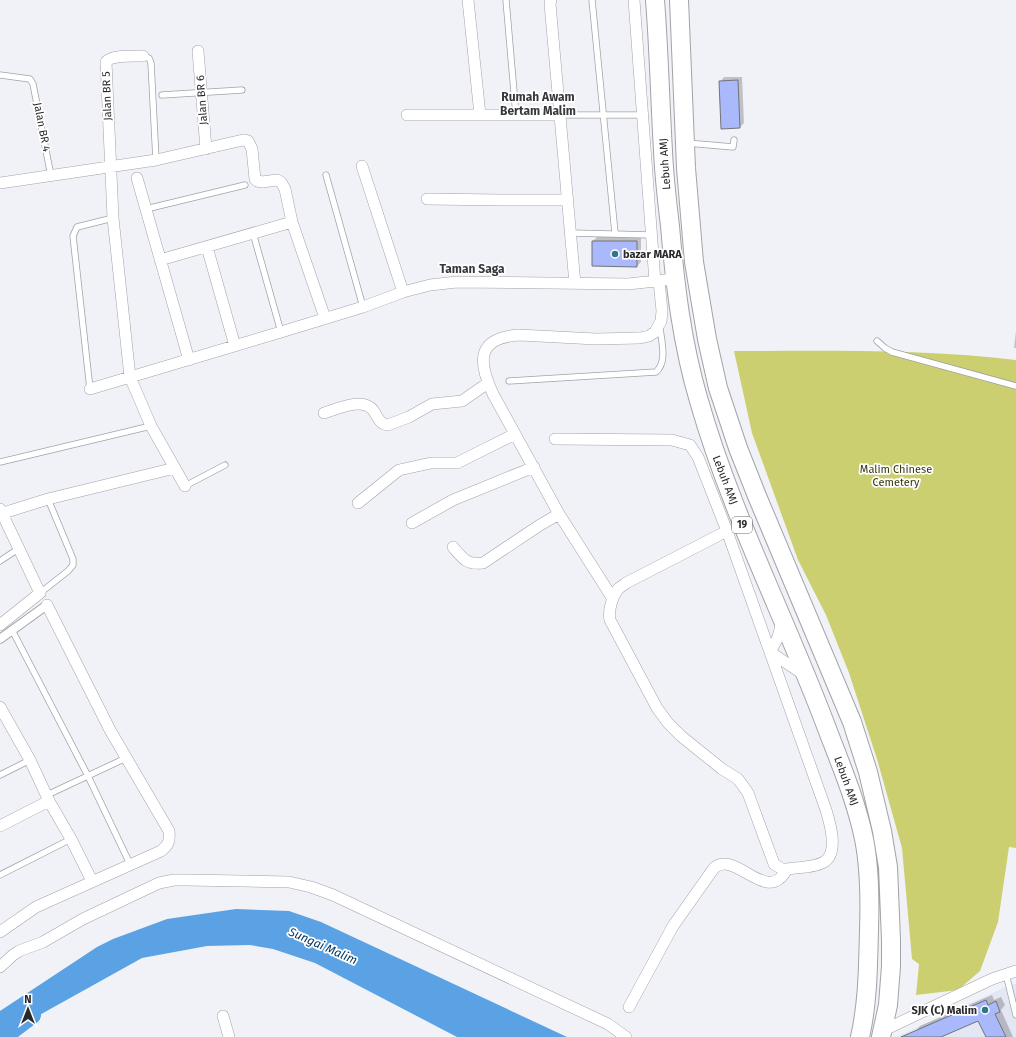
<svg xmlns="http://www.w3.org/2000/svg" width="1016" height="1037" viewBox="0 0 1016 1037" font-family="'Fira Sans',sans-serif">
<rect width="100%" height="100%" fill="#f1f2f7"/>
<!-- built -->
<path fill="#e3e6f3" d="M1012,984H1016V1037H896Z"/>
<!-- green -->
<path fill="#cccf70" d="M734,351C828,351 923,349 1016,360V848L1009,847L998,922L980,971L958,990L916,995L919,964L912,959L902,848L877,759L849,673L826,615L798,560L752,433Z"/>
<!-- water -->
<path fill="#5aa2e4" d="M236,909L289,911L321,922L567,1037H457L315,963L273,949L250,945L207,946L142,958L0,1037V1011L97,947L113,939L167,919Z"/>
<!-- shadow -->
<path fill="#0003" d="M724,77H742L744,123L740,127L722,128L720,82Z
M597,237H641V262L637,266L593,265V241Z
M1016,331V348H1014Z
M992,995L994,1000L1001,997L1005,1005L1001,1010L1013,1037H987L979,1020L939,1037H917L915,1032L920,1026Z"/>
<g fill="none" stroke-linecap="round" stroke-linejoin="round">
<!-- river -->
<path stroke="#5aa2e4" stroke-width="18" d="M3,1037L32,1015"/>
</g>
<!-- building -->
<path fill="#aab9fc" stroke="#717377" d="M738,80L740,128L721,129L719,81Z
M592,241H637V267L592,266Z
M986,1000L988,1005L996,1001L1000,1012L995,1014L1006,1037H986L978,1021L941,1037H901Z"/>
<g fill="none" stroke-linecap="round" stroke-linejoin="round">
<!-- service casing -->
<g stroke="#a1a3a7" stroke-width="7">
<path id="service" d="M506,0L516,115
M592,0L615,233
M143,56L149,58L151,63L156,160
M0,75L30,79L33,84L51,176
M162,95L242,90
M560,115H642
M687,143L733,147L734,140
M326,175L363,307
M146,209L245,185
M253,233L281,332
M571,233L651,235
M877,341L885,348L892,352L1016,386
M509,381L656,372C668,361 661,341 660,327
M90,389L73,236L77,227L113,218
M0,462L151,426
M185,486L225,465
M0,561L18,549
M40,593L68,571L73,565V559L48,499
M12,630L88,776L130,864
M0,775L30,760
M47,795L126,758
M0,875L71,839
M1006,974L1016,1015"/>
</g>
<!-- pedestrian casing -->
<g stroke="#a1a3a7" stroke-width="10">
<path id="pedestrian" d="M0,639L47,605"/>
</g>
<!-- minor casing -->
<g stroke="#a1a3a7" stroke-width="12">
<path id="minor" d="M468,0L480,115
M551,0L550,4L575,284
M634,0L655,282
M198,51L206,149
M143,56C134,56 111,55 106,62L113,218L130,377L151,426L185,486
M407,115H560
M362,166L403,292
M137,178L189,360
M0,183L156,160L243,140L248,141L252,149L255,179L257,181L262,182L277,180L281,182L285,189L292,222L325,318
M427,199L503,200H568
M207,247L235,346
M160,260L292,222
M90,389L281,332L363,307L403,292L430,285L457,282L628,284L674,279
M324,413C337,409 362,397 373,410C378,417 379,424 388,425L409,417L432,404L462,401L488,383
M555,439L672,440L690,445L698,457L727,531L826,810C830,823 839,853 824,862C814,868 799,867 787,869C767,907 736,849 714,868L673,926L629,1007
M358,503L399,470L431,463H457L515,434
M0,509L40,593L0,625
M0,514L48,499L175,468
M412,523L453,500L534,467
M727,531L626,583C624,585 620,587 618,589C612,597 608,611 610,620L657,708L668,723L681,736L722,769L738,779L748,793L774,864L782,869H787
M453,547C463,559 467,565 483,563L540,525L559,514
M613,599L559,514L493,394C478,362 476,338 519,335L596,339L640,338L649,336L655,332L661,321L662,311L659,281
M781,621C781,633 776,642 770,652L806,676
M0,707L30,760L49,801L71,839L92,881
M0,826L49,801
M0,932L36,907L161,851C169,845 170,840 169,831L110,730L47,605
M0,967L13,955L19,951L43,942L83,919L159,883L174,880H186L289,882L311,887L333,895L608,1024L626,1037
M223,1016L229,1037
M882,1031L992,979L1016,971"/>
</g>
<!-- trunk casing -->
<g stroke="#a1a3a7" stroke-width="20">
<path id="trunk" d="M655,0C659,50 660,100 663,151C664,176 667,201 670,226C675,285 682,344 699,401C731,513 785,617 826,726C840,763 856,800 864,839C870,869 870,900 869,930C868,966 868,1002 860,1037
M679,0L686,168L694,262L707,339L718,388L738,448L757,496L852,722L868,772L882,831L888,867L891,940V966L888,1005L881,1037"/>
</g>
<!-- service -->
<use href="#service" stroke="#fff" stroke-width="5.5"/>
<!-- pedestrian -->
<use href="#pedestrian" stroke="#fff" stroke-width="8"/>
<!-- minor -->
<use href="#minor" stroke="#fff" stroke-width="11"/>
<!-- trunk -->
<use href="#trunk" stroke="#fff" stroke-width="18"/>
</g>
<!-- markers -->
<g fill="#337586" stroke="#fff" stroke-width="1.5">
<circle cx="615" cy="254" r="4"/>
<circle cx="985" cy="1010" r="4"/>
</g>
<g text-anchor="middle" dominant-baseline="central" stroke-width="3.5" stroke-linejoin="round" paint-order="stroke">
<!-- shield labels -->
<rect fill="#fff" stroke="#69696b" stroke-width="1" x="732" y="517" width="20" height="16" rx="3"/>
<g font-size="10" font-weight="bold" fill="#29292b">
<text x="742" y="525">19</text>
</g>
<!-- street labels -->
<g font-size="11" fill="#29292b" stroke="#fff">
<text transform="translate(107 96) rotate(-92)">Jalan BR 5</text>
<text transform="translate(202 100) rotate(-94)">Jalan BR 6</text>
<text transform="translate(42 127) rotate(79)">Jalan BR 4</text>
<text transform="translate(665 164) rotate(-94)">Lebuh AMJ</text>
<text transform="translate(725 480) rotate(69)">Lebuh AMJ</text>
<text transform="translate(846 781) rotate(70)">Lebuh AMJ</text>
</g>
<!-- poi labels -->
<g font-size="11" font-weight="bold" fill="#29292b" stroke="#fff" text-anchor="start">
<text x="623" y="254">bazar MARA</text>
<text x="977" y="1010" text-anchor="end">SJK (C) Malim</text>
</g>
<!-- park labels -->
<g font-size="11" fill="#35360b" stroke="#fff">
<text x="896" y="469">Malim Chinese<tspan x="896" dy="13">Cemetery</tspan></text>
</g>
<!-- neighbourhood labels -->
<g font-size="12" font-weight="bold" fill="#37383c" stroke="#fff">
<text x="538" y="97">Rumah Awam<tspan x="538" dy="14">Bertam Malim</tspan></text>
<text x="472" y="269">Taman Saga</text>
</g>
<!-- water labels -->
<g font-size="12" font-style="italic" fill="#003862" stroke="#fff">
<text transform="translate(323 946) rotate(24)">Sungai Malim</text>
</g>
</g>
<!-- north arrow -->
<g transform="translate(28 1009)" stroke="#ffffff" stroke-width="3" paint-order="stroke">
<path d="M0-3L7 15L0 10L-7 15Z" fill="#29292b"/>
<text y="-6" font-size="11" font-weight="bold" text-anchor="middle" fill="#29292b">N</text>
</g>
</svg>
